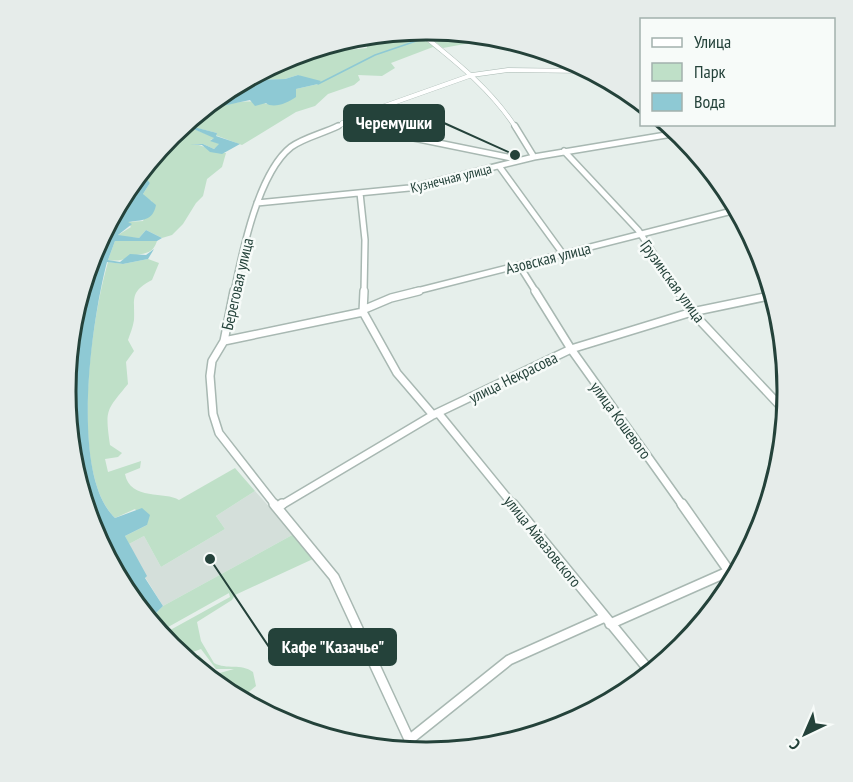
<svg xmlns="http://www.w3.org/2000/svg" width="853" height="782" viewBox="0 0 853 782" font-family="'PT Sans Narrow',sans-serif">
<rect width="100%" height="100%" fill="#e6efeb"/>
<!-- built -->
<path fill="#d4dfda" d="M255,491L294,534L163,606L145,577L129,544L144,536L161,567L225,529L216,516Z"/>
<!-- green -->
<path fill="#bfe0c8" d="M427,30L481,41L443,48L422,31Z
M417,32L450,59L433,47L391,63L395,68L382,76L358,75L360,80L354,85L328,94L315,106L296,112L242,145L215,135L217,133L189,126C202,105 247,97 268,104L296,89L318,84L298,75L285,79L255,80L278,65L298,63L317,53L367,48V46L322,51Z
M189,127L216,138L210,140L220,144L214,149L203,144H192C205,144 211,154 226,153L222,167L207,179L203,196L196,203L183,224L172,235L162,238L146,230L139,238L120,237L118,235L131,227L127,222L143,221L152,201L145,199L143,194L150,183L144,176L174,134Z
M115,241H157C153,253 147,253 136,255C124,258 123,262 108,260Z
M148,259L159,263L152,280C129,292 135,299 134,320C133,327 130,334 128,340L134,351L126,362L128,384C106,411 105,409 110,445L122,453L118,457L105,459L108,472L141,461L140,468L125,474C130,501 166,491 179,500L235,468L255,491L216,516L225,529L161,567L144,536L129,544L125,536L147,525L135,509L115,518C69,473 91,320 108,262L123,264Z
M294,534L313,559L235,595L232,600L197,622L201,641L214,663C227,670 241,663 253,672L256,686L245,695L190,658L199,655L216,674L234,669H216L201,649L185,655L171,646L163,634L230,597L229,593L161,631L152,617L163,606Z"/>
<!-- water -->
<path fill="#8ec9d4" d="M298,75L321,81L318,84L296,89V97C288,103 273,109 266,103L255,106L250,100L213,108L255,80L285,79Z
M191,123L190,126L217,133L216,136L240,144L222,154L210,152L202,145L190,144H203L214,149L219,144L210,141L214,138L189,127L170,139L172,142L164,147L171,135Z
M144,176L150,183L143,194L156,205C153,221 142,220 128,222L132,224L118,235L139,238L146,230L162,238L157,241H115L108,260L120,262L130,254L146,255L154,249L148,259L123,264L107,262C92,319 69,474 115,518L142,508L150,515L147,525L125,536L147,576L145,578L163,606L152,617L93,529L66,391L93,253Z"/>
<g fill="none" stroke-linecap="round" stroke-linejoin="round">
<!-- stream -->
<path stroke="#8ec9d4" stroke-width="1.5" d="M431,37L452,35
M318,84L375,55L425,38"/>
<!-- street-far3 casing -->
<g stroke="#a8b8b2" stroke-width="5">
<path id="street-far3" d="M419,32C455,61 491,89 516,128
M342,123L361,128
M334,128L379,108L472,75L508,70L585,71"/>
</g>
<!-- street-far2 casing -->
<g stroke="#a8b8b2" stroke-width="8">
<path id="street-far2" d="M355,126L517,159
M515,126L534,157
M564,151L638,230L679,292
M499,166L563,254
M360,193L365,240L364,292
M257,203L409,188L534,157L678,133
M519,265L536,292
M234,292C242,253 258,173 291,147C303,138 324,133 338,126
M413,292L732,211"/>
</g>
<!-- street-far1 casing -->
<g stroke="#a8b8b2" stroke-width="10">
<path id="street-far1" d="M234,291L224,341L212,361L210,376L213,414L219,433L276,506
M364,291L363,312L397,373L433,415
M535,291L571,349L683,506
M678,291L692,312L784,410
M365,309L391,298L419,291
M224,341L363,312
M439,414L514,506
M280,506L433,415L571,349L692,312L769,296"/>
</g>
<!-- street casing -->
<g stroke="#a8b8b2" stroke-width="12">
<path id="street" d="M274,504L334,577L414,750
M513,504L648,669
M682,504L729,571
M278,507L282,504
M610,624L732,570
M409,740L509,660L605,617"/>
</g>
<!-- street-far3 -->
<use href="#street-far3" stroke="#fff" stroke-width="4"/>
<!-- street-far2 -->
<use href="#street-far2" stroke="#fff" stroke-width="5"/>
<!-- street-far1 -->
<use href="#street-far1" stroke="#fff" stroke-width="7"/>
<!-- street -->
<use href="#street" stroke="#fff" stroke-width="9"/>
</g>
<g text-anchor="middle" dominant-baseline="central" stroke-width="5" stroke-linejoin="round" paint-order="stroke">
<!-- far-street labels -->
<g font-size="14" fill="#24423a" stroke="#f7fbf9">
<text transform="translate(451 178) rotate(-14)">Кузнечная улица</text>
</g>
<!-- street labels -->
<g font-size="16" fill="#24423a" stroke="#f7fbf9">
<text transform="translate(548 258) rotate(-14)">Азовская улица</text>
<text transform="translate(673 281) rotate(54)">Грузинская улица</text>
<text transform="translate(237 284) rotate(-77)">Береговая улица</text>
<text transform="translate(513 377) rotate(-26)">улица Некрасова</text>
<text transform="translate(621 420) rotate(54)">улица Кошевого</text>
<text transform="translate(543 541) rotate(51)">улица Айвазовского</text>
</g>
</g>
<!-- crop -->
<path d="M0 0H853V782H0ZM426 40H427A350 350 0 0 1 777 390V392A350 350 0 0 1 427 742H426A350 350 0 0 1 76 392V390A350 350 0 0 1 426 40Z" fill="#e6ecea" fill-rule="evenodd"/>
<path fill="none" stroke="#24423a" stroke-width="3" d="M426 40H427A350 350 0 0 1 777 390V392A350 350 0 0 1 427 742H426A350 350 0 0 1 76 392V390A350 350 0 0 1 426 40Z"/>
<!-- callouts -->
<path fill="none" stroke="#24423a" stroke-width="2" d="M515 155L444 123M210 559L269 647"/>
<g fill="#24423a" stroke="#f7fbf9" stroke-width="2">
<circle cx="515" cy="155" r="6"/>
<circle cx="210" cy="559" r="6"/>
</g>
<g fill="#24423a" stroke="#24423a" stroke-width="2">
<rect x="344" y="105" width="100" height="36" rx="6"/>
<rect x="269" y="629" width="127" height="36" rx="6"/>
</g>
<g font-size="18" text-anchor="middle" font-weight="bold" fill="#fff">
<text x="394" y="129">Черемушки</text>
<text x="333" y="653">Кафе "Казачье"</text>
</g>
<!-- legend -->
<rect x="640" y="18" width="195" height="108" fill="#f7fbf9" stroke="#a3b1ad" stroke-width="1.5"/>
<rect x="652" y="38" width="30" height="9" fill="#ffffff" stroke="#a3b1ad" stroke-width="1.5"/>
<text x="694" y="48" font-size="18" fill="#24423a">Улица</text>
<rect x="652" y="63" width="30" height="18" fill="#bfe0c8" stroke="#a3b1ad" stroke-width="1.5"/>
<text x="694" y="78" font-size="18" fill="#24423a">Парк</text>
<rect x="652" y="93" width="30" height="18" fill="#8ec9d4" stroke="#a3b1ad" stroke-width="1.5"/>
<text x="694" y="108" font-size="18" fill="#24423a">Вода</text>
<!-- north arrow -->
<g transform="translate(805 734) rotate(224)" stroke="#f7fbf9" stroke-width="4.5" paint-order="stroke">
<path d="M0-4.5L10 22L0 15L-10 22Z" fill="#24423a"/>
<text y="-9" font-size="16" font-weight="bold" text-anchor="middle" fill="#24423a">С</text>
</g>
</svg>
